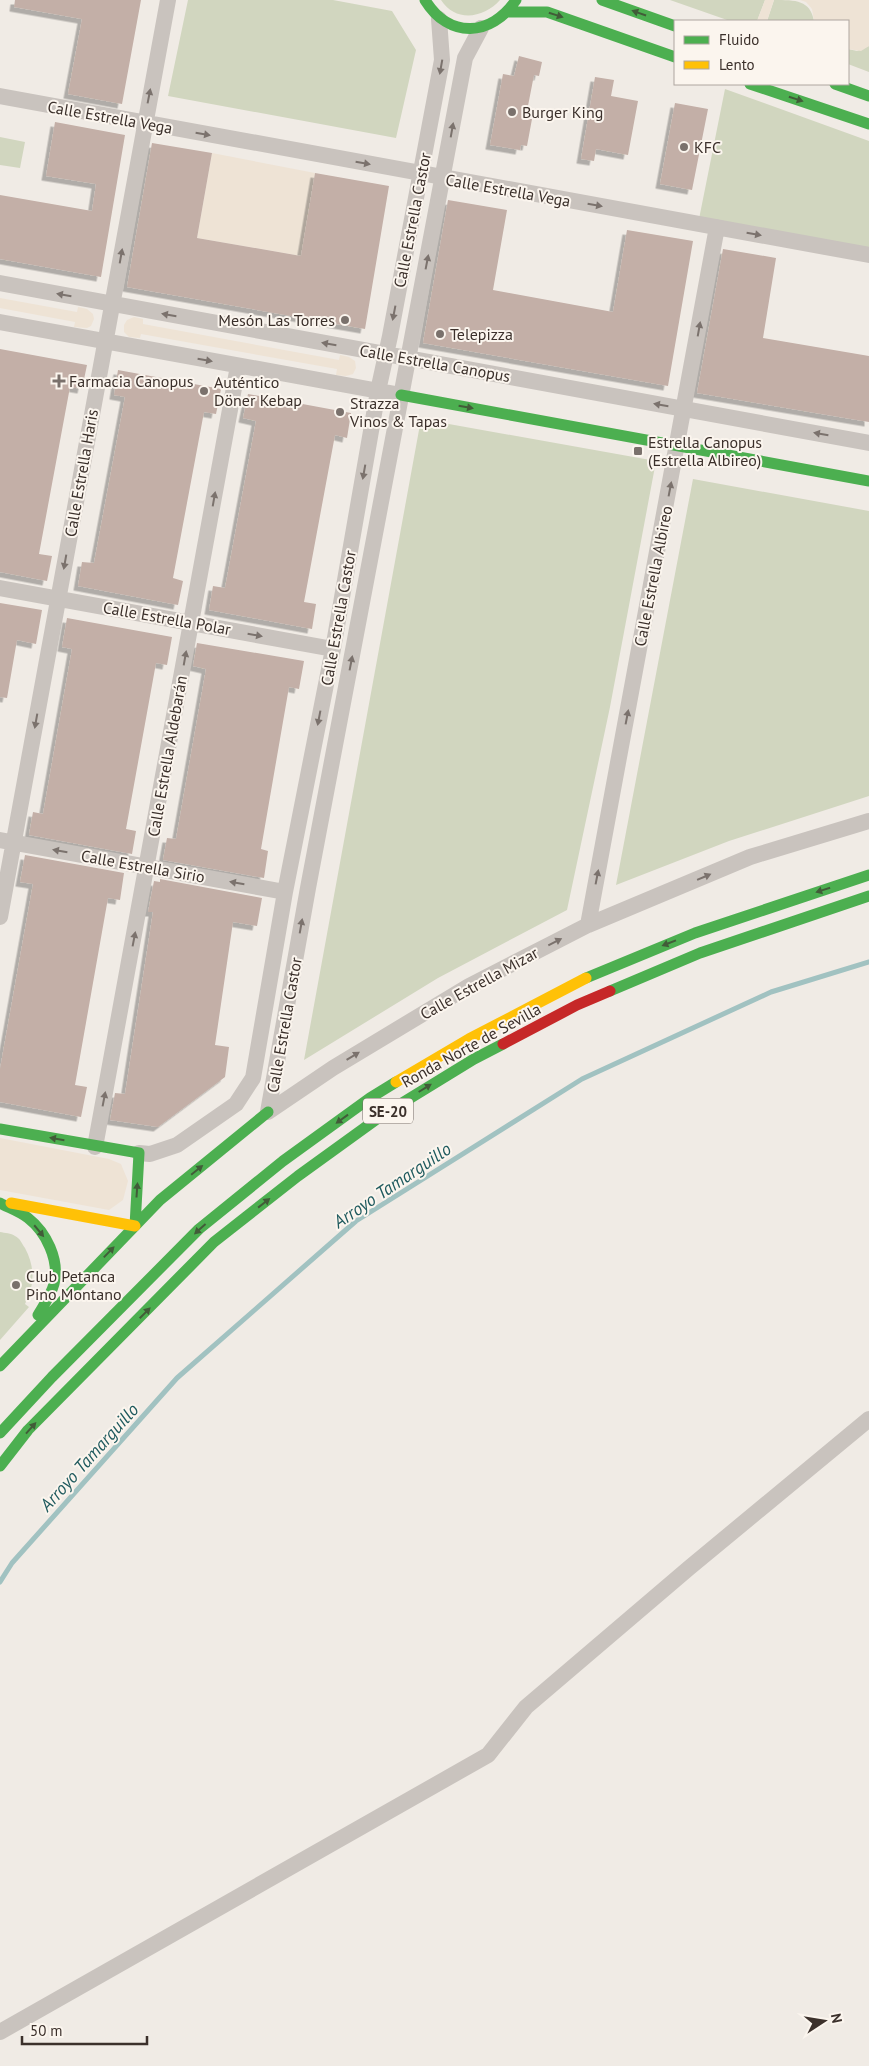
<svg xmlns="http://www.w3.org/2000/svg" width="869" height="2066" viewBox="0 0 869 2066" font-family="'PT Sans',sans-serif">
<defs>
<filter id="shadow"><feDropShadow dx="-4.5" dy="4.5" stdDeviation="0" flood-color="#0004"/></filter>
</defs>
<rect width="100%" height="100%" fill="#f0ebe5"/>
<!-- green -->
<path fill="#d1d6bf" d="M188,0H333L392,11L416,50L396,138L168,96Z
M441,0H500C484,18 456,23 441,0Z
M670,0H765L757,21H730Z
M774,0C796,0 810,0 814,21H767Z
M869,46V72L848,64V49L857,51Z
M725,89L869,141V255L698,224Z
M0,137L25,142L20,168L0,165Z
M421,419L656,461L610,707L567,910L438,978L304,1060Z
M693,479L869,511V796L729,841L616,885Z
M0,1232C5,1233 11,1233 15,1236C20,1238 22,1244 25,1248C35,1267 35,1285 25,1304L29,1307L0,1340Z"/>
<!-- plaza -->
<path fill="#eee3d5" d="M765,0H774L767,21H757Z
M800,0H869V46L861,51L848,49V21H814L812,9L806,2Z
M212,153L315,173L301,256L197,238Z
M0,298L77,312L78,307L87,309L93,314L94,319L91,326L87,328L74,327L75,322L0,308Z
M134,317L143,319V324L339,360L340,355L349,357L355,361L356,368L353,374L346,376L336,375L337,369L141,334L140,338L129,337L124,332V325L127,320Z
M0,1138L109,1159L121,1164L128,1181L123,1200L109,1210L0,1190Z"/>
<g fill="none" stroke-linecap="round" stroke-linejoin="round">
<!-- stream -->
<path stroke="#a1c2c1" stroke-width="5" d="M0,1582L12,1563L177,1378L356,1221L582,1079L771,992L869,962"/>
</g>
<!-- building -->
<path fill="#c3afa7" filter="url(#shadow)" d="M15,0H141L122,104L68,94L82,19L14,7Z
M519,56L542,62L539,76L534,75L527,111L530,112L529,119H532L527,146L521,145L520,150L490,145L503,74L514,76Z
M595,77L614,80L611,96L638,101L628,155L596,149L594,161L581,159Z
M675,103L708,109L692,190L660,184Z
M55,122L125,135L101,277L0,259V195L92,211L96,184L46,176Z
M152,143L212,153L197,238L301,256L315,173L389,186L365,329L127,287Z
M448,200L507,210L493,290L613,312L627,230L693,241L668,386L423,343Z
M723,249L776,258L763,338L869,356V422L697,393Z
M0,349L87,365L82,389L70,387L39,554L52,556L47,581L0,572Z
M118,370L221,389L216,414L204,412L173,578L183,581L178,605L78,586L82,562L94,563L125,397L114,395Z
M248,394L351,413L347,438L335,435L304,602L316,604L312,629L209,610L213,586L225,588L256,421L243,418Z
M0,603L42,610L36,644L17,640L7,698L0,697Z
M67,618L172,637L167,665L156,663L126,829L136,831L132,854L29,835L33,812L43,814L72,649L62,647Z
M197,643L304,661L299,689L289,687L261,849L268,851L264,878L163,860L167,838L176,839L206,669L193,666Z
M25,855L124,873L120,900L108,898L75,1085L87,1087L81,1117L0,1102V1069L33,884L20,882Z
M160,879L262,898L257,926L233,922L215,1045L229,1047L225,1077L158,1127L110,1120L115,1093L125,1094L153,912H148L154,881L160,882Z"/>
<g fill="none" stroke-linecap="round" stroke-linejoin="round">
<!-- street -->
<path stroke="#c9c3be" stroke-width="16" d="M0,96L869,255
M0,283L869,443
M0,322L401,395
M0,588L333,649
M0,840L285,892
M0,917L168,0
M588,925L717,227
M268,1112L308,888L465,58L481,28
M268,1112L333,1068L469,986L588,925L750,857L869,821
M95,1147L238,366
M139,1153L150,1154L177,1145L236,1104L253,1078L285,892L333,649L378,391L390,336L442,60L439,19
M0,2032L488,1755L526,1707L689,1568L869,1419"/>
<!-- fast -->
<path stroke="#4caf50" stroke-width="11" d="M425,0C449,39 491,37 516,0
M602,0L675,26
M508,12H547L675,57
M750,84L869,124
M835,84L869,96
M401,395L869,481
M586,978L695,933L869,875
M610,991L700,953L869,896
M0,1129L139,1153L135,1226
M0,1203C9,1208 19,1211 28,1218C46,1232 60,1260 54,1284C51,1295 44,1305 38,1315
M0,1366L160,1200L268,1112
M0,1433L52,1377L199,1229L283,1161L370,1098L396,1082
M0,1466L28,1430L214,1242L298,1176L381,1116L474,1059L503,1044"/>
<!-- slow -->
<path stroke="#ffc107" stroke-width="11" d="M396,1082L469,1039L586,978
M11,1203L135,1226"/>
<!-- jam -->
<path stroke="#c62828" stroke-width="11" d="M503,1044L577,1005L610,991"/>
</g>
<!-- one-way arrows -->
<defs><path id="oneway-solid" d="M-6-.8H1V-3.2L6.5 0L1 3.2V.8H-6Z" transform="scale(1.25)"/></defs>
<g fill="#415c38">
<use href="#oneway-solid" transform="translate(639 13) rotate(-161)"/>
<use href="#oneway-solid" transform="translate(556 15) rotate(17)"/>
<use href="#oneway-solid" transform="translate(796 99) rotate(18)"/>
<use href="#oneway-solid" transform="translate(466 407) rotate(10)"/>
<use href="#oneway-solid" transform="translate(823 890) rotate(162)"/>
<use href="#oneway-solid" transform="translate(669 943) rotate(159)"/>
<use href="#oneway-solid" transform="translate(425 1088) rotate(-32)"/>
<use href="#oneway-solid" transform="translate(342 1119) rotate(144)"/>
<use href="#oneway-solid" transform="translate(57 1139) rotate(-170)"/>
<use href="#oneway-solid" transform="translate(197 1170) rotate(-39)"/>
<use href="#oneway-solid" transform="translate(137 1190) rotate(-86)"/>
<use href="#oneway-solid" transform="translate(264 1203) rotate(-38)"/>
<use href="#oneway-solid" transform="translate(200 1229) rotate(138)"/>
<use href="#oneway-solid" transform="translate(39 1231) rotate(50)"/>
<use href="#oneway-solid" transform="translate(109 1252) rotate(-46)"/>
<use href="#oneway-solid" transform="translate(145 1313) rotate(-45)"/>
<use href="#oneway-solid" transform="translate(31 1428) rotate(-48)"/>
</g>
<g fill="#7b726d">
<use href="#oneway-solid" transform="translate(441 67) rotate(100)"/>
<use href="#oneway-solid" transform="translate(149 96) rotate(-79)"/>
<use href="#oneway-solid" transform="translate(452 130) rotate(-80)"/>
<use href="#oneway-solid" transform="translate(203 134) rotate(10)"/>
<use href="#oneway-solid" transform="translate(363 163) rotate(10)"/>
<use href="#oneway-solid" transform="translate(595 205) rotate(10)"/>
<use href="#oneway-solid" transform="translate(754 234) rotate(10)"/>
<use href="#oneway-solid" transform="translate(121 256) rotate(-80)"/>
<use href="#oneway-solid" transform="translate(427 262) rotate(-79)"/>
<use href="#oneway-solid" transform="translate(64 295) rotate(-170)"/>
<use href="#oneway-solid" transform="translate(394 313) rotate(101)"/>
<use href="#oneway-solid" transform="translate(169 315) rotate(-170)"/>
<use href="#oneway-solid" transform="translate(699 329) rotate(-80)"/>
<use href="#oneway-solid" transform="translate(329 344) rotate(-170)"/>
<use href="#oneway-solid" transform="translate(205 360) rotate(10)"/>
<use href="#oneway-solid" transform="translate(661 405) rotate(-170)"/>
<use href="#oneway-solid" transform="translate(821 434) rotate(-170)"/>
<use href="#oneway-solid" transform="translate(364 472) rotate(100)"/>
<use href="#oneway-solid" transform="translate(670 489) rotate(-79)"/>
<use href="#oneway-solid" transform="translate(214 499) rotate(-80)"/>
<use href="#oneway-solid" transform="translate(65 562) rotate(100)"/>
<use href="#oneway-solid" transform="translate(255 635) rotate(10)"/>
<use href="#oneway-solid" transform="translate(185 658) rotate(-80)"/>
<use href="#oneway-solid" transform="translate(351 663) rotate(-79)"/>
<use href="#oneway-solid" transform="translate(627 717) rotate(-79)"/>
<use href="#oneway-solid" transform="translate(319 718) rotate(101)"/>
<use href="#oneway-solid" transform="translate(36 721) rotate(100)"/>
<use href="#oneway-solid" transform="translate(60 851) rotate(-170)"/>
<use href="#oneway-solid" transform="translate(597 877) rotate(-79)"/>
<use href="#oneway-solid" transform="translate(704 877) rotate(-23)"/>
<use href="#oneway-solid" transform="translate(237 883) rotate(-170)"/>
<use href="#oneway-solid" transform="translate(301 926) rotate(-80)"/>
<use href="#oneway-solid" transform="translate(134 939) rotate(-79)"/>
<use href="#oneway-solid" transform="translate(555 942) rotate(-27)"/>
<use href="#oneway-solid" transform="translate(353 1056) rotate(-31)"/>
<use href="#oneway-solid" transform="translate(104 1099) rotate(-79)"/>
</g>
<!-- markers -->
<g fill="#7a716c" stroke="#fbf5ee" stroke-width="2">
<circle cx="512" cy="112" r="5"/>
<circle cx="684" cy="147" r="5"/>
<circle cx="345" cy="320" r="5"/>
<circle cx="440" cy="334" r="5"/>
<path d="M56.5 373.5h5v5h5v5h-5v5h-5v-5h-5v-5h5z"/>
<circle cx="204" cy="391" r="5"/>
<circle cx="340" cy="412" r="5"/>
<rect x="633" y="446" width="10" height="10" rx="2.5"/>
<circle cx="16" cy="1285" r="5"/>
</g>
<g text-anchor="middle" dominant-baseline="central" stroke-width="4" stroke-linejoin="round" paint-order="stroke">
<!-- shield labels -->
<rect fill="#fbf5ee" stroke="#756b66" stroke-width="1" x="363" y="1098.5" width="50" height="25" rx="4"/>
<g font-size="15" font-weight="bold" fill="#3b302b">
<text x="388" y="1111">SE-20</text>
</g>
<!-- poi labels -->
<g font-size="16" fill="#3b302b" stroke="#fbf5ee" text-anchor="start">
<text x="522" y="112">Burger King</text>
<text x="694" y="147">KFC</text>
<text x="335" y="320" text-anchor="end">Mesón Las Torres</text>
<text x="450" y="334">Telepizza</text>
<text x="69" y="381">Farmacia Canopus</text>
<text x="214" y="382">Auténtico<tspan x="214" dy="18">Döner Kebap</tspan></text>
<text x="350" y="403">Strazza<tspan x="350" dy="18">Vinos &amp; Tapas</tspan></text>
<text x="648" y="442">Estrella Canopus<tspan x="648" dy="18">(Estrella Albireo)</tspan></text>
<text x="26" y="1276">Club Petanca<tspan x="26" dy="18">Pino Montano</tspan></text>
</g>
<!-- street labels -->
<g font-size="16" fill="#3b302b" stroke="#fbf5ee">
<text transform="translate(110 117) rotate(10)">Calle Estrella Vega</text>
<text transform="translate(508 190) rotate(10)">Calle Estrella Vega</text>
<text transform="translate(412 220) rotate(-79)">Calle Estrella Castor</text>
<text transform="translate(435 363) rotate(10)">Calle Estrella Canopus</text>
<text transform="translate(81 473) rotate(-80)">Calle Estrella Haris</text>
<text transform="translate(653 576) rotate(-79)">Calle Estrella Albireo</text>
<text transform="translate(167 618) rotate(10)">Calle Estrella Polar</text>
<text transform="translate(338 618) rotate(-80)">Calle Estrella Castor</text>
<text transform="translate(167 756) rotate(-80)">Calle Estrella Aldebarán</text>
<text transform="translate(143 866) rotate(10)">Calle Estrella Sirio</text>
<text transform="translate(479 983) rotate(-29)">Calle Estrella Mizar</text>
<text transform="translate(284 1025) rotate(-80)">Calle Estrella Castor</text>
<text transform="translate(471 1045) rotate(-29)">Ronda Norte de Sevilla</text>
</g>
<!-- water labels -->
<g font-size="18" font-style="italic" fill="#1f5a5e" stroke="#fbf5ee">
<text transform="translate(392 1185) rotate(-34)">Arroyo Tamarguillo</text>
<text transform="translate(89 1457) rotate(-48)">Arroyo Tamarguillo</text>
</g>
</g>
<!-- legend -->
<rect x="674" y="20" width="175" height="65" fill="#fbf5ee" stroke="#aea6a0"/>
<rect x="684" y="36" width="25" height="8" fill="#4caf50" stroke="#aea6a0"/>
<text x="719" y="45" font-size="15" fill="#3b302b">Fluido</text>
<rect x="684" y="61" width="25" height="8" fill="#ffc107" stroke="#aea6a0"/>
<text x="719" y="70" font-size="15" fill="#3b302b">Lento</text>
<!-- north arrow -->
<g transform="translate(824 2021) rotate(78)" stroke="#fbf5ee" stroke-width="4" paint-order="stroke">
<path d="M0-4L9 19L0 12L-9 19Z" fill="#3b302b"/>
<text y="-8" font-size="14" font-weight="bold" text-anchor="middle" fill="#3b302b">N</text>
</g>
<!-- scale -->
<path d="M22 2036v8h125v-8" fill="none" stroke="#3b302b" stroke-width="2.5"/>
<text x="30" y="2036" font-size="15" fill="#3b302b" stroke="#fbf5ee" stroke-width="4" paint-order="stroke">50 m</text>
</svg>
